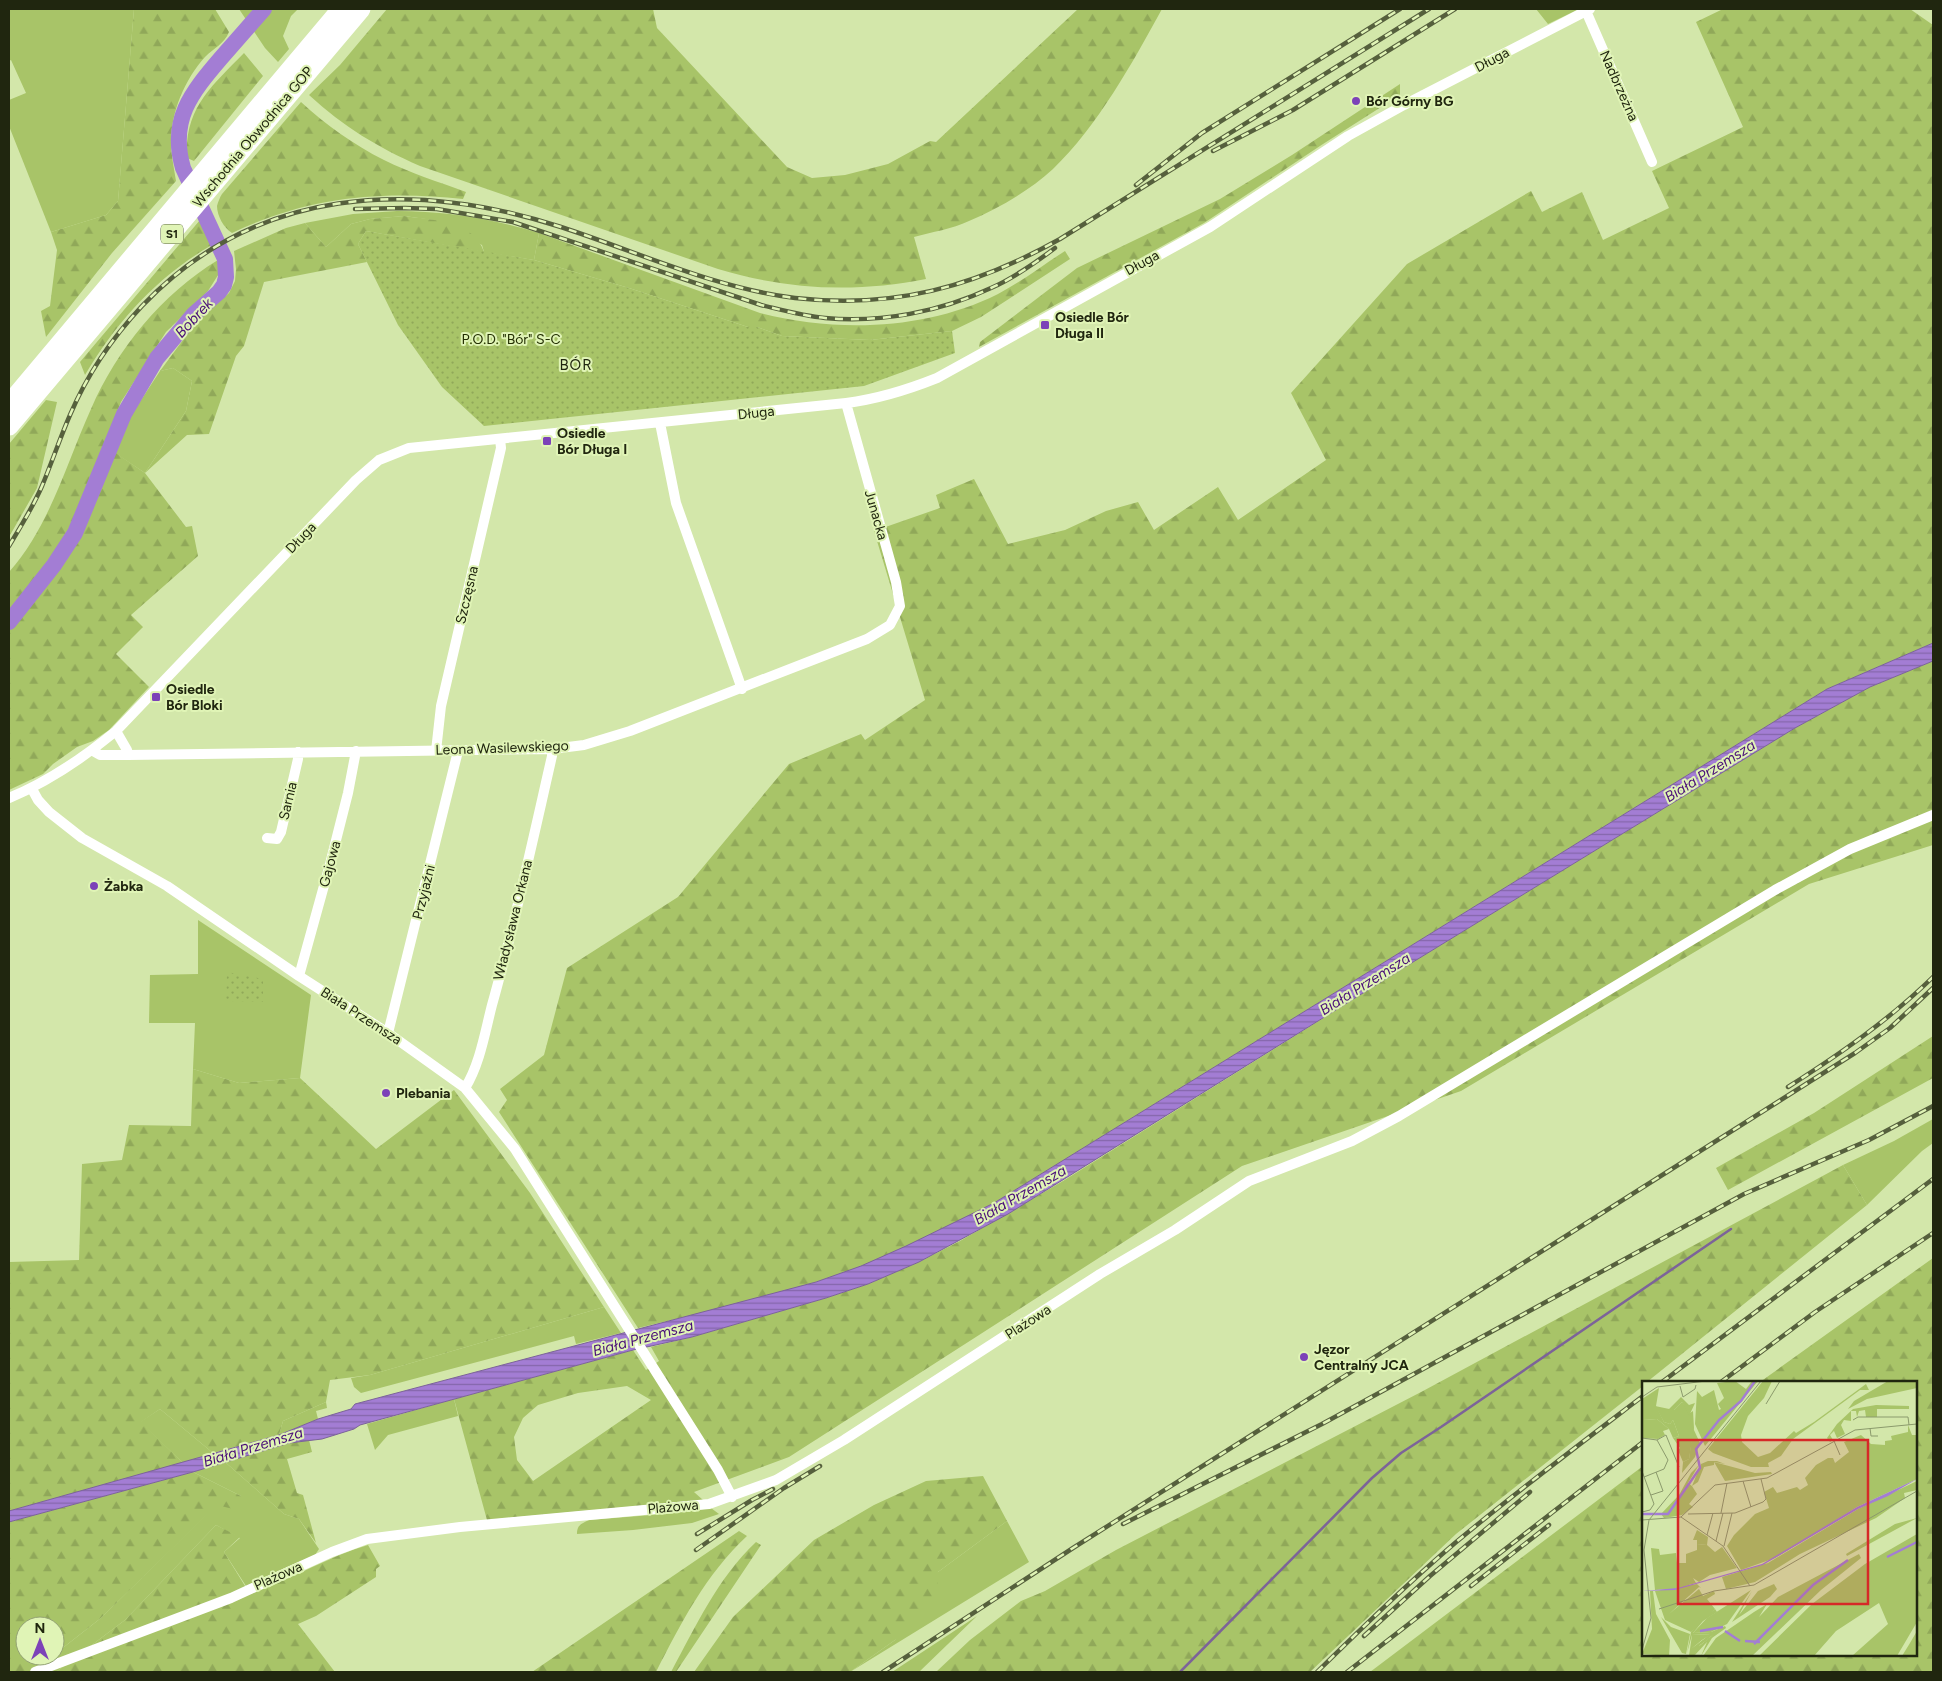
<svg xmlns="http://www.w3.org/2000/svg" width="1942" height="1681" viewBox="0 0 1942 1681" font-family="Figtree,sans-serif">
<defs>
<pattern id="forest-firs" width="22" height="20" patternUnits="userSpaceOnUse" patternTransform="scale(1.25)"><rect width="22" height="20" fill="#a8c468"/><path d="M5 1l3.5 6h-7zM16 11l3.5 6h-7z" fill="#90a859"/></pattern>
<pattern id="park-dots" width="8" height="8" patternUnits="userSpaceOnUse" patternTransform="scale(1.25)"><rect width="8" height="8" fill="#a8c468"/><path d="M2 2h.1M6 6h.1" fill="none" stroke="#90a859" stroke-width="1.8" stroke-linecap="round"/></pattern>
<pattern id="water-rules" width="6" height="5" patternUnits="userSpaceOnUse" patternTransform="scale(1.25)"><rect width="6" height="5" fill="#a37dd4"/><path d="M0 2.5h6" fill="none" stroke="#8466aa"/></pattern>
</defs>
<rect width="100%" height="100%" fill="#d3e7aa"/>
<!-- grass -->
<path fill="#a8c468" d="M9,9H134L118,201L106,215L51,232L9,126V100L26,93L11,60L9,61Z
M239,9H298L291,16L283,36L289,49L278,62L265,48Z
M1536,9H1579L1548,24Z
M397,211C445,211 494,219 539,233L534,260L484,252L482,245L433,220L404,216L370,219L351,224L326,247L305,223L353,214Z
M173,368L192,381L186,411L145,473L115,453L130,417L160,371Z
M198,920L311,995L300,1078L239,1083L193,1069L195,1023H149L150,975L198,974Z
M1933,1119V1143L1922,1151L1867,1205L1843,1165L1894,1141Z
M604,1307L621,1333L576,1344L574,1336L361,1393L354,1387L351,1378L370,1375Z
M454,1399L458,1416L388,1435L375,1450L367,1424Z
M326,1402L327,1408L316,1411L318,1419L279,1435L283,1421Z
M160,1409L213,1453L183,1463L140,1422Z
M225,1462L284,1514L299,1519L319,1549L315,1555L246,1586L224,1552L240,1538L216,1525L125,1620L56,1672H31L52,1656H55V1654L101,1618L217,1504L241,1496L193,1472Z
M711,1508L719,1514L692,1523L633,1530L577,1534C577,1525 581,1524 589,1520L677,1513Z
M1007,1521L1029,1562L850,1672L895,1640L938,1572Z
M977,1616L919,1672H892Z"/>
<!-- forest -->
<path fill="url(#forest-firs)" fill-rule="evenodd" d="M134,9H215L229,32C224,44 214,48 205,57C185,79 171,112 171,142C171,154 174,168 176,181L112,253L46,337L41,311L50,306L57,250L51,232L106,215L118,201Z
M387,9H653L657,28L787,167L812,178L845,175L888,164L930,141L936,142L1078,9H1162C1133,62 1097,127 1053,169C1029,191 999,208 969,221C952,229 932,232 914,237L926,279C856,293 787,290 718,269L420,166C377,147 344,127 309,95L340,65Z
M1723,9H1910L1933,25V643L1827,689L994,1203C950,1225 906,1249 859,1267C788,1294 713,1310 638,1328L499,1112L507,1100L500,1089L544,1055L567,968L678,897L789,764L861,734L865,740L925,700L874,531L940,508L936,495L974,479L1008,544L1065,530L1106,511L1138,502L1154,530L1218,487L1238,520L1326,460L1291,393L1407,264L1531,191L1542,212L1582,192L1603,240L1669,208L1652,171L1743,127L1696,22Z
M244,53L263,76L194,161L187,158C184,108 212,86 244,53Z
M1400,84V95L1323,144L1204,223L979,347L980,342L1077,268L1220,199L1292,155Z
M301,102C326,125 354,145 384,160C410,173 439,182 466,192L463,199C380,190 307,197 232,233C224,228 217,216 217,206C218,202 220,197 222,194Z
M404,216C431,220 474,220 484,252L366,231L358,244L367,262L264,282L244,346L236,356L209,434L187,435L145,473L186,527L192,526L198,556L131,615L143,627L116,654L149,687L109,730L93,741L77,747L53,764L43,774L9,790V572C50,526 66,464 91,409C117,349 162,294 218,260L220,272L208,291L166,332L121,402L104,445L145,473L186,411L192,381L173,368L160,371L197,321L229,293L235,281L236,269L234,251L286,228L305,223L326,247L351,224L370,219Z
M200,220L212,245C158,276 117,321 85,375L80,362Z
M539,233L760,313C837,333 926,330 998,294C1021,282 1043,265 1065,251L1070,259L981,317L952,331L870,340L782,336L757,327H748L629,288L534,260Z
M46,400L57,402L37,488L9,537V444Z
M1933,661V845L1809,884L1461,1091L1242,1166L789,1457L694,1492L703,1500L487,1520L454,1399L633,1350L646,1370L659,1361L651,1347L692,1337L826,1298L868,1284L919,1262L960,1241L1063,1181L1400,970L1795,728L1870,687ZM627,1386L651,1400L533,1481L517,1460L514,1437L523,1418L538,1405L578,1393Z
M1933,1036V1078L1728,1190L1716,1168L1814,1113Z
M193,1069L239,1083L300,1078L376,1149L454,1090L530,1193L604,1307L370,1375L330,1380L326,1402L283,1421L279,1435L213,1453L160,1409L141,1422L183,1463L9,1511V1262L79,1260L82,1164L122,1160L129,1125L191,1126Z
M1843,1165L1867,1205L1647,1382H1643V1386L1456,1534L1310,1672H936L970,1640L1021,1601L1045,1591L1116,1550L1423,1391Z
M1933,1258V1672H1370L1643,1466V1655H1916V1382H1760Z
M309,1440L312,1452L287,1459L297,1493L303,1495L316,1543L299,1519L284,1514L225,1462L289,1443Z
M193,1472L241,1496L237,1510L217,1505L101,1618L55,1654V1626H25V1656H52L31,1672H9V1522Z
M983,1476L1007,1521L938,1572L936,1606L895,1640L850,1672H694L733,1617L814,1540L874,1505L926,1481Z
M216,1525L240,1537L224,1552L250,1594C291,1580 327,1557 368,1545L380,1566L376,1569V1577L316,1616L298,1624L335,1672H56L125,1620Z
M739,1531L747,1536C706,1574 681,1623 656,1672H532Z
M756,1542L761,1545L676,1672H671C696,1626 717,1579 756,1542Z"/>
<!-- park -->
<path fill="url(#park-dots)" d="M366,231L534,260L629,288L748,327H757L782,336L870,340L952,331L955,353L864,386L484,426L442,387L398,325L358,244Z
M227,972L263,979V1002L226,1001Z"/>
<!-- water -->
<path fill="url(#water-rules)" stroke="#7c6399" d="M1933,643V661L1870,687L1795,728L1400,970L1008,1214L919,1262L868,1284L826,1298L692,1337L633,1350L360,1425L354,1429L322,1439L289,1443L193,1472L9,1522V1511L279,1435L318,1419L351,1409L355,1404L816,1282L861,1266L906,1246L994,1203L1827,689Z"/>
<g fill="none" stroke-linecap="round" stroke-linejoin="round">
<!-- stream -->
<path stroke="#7c6399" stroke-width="2.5" d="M1180,1672L1372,1478L1401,1453L1441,1427L1731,1229"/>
<!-- river -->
<path stroke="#a37dd4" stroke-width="16" d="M9,622L54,565L75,533L124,414L157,358L194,314L219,292L224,285L226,277L225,259L183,168C169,120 191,93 221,58C235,42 250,25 264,9"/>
<!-- street -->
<path stroke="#fff" stroke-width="10" d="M1586,11L1652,162
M660,423L676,503L742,689
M116,731L127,750L128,755
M93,751L100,755H128L552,749L584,745L630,731L867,639L890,625L900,606L896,582L846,403
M436,751L441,706L501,448L500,439
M32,789L38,800L49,812L82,838L167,886L299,976L388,1033L465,1088L515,1149L718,1470L732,1497
M9,798C48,782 83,758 116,731L356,480L379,460L409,448L846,403C878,399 907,390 937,378L1210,227L1348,136L1404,105L1590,9
M267,838L277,839L281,832L298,759V752
M299,976L330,864L348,793L356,751
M388,1033L458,751
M465,1088C480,1064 485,1032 492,1005C515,923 533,839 552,756V749
M35,1672L231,1598L332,1552L367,1539L460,1527L709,1504L776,1480L844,1440L1100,1274L1175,1230L1249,1181L1352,1141L1399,1116L1775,890L1850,849L1933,815"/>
<!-- highway -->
<path stroke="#fff" stroke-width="19" d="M9,404L341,9
M9,426L361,9"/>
<!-- rail casing -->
<g stroke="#56603d" stroke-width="4.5">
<path id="rail" d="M1213,151L1293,110L1455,9
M1136,185L1202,133L1400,9
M355,209L405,208L437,209L513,222L761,305C782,310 803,316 825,318C881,323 940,312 991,288C1014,278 1035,263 1055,248
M9,546C21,526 33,507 42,486C52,462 60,438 70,415C87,375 112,338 142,306C256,186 412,179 561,227C638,252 714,288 795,298C894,309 974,287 1060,239L1429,9
M1788,1087C1840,1054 1889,1020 1933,977
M1662,1382L1933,1179
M1721,1382L1815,1312L1933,1233
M1123,1524L1322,1424L1744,1194L1869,1140L1933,1106
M697,1534L752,1500L773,1489
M696,1550L784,1488L820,1466
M1471,1586L1549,1525
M1364,1636L1430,1576L1530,1492
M883,1672L1073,1548L1855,1053L1890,1028L1933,988
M1317,1672C1362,1628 1407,1584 1455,1543C1516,1492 1580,1444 1643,1396
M1347,1672L1643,1442"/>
</g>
<!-- rail -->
<use href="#rail" stroke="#e0f4b6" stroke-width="2.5" stroke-dasharray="8" stroke-linecap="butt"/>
</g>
<!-- markers -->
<g fill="#7c42b8" stroke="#e0f4b6" stroke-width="2">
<circle cx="1356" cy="101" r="5"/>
<rect x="1040" y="320" width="10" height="10" rx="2.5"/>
<rect x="542" y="436" width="10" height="10" rx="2.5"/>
<rect x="151" y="692" width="10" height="10" rx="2.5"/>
<circle cx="94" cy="886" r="5"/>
<circle cx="386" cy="1093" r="5"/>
<circle cx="1304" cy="1357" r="5"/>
</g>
<g text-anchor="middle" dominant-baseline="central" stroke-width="4" stroke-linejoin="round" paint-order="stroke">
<!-- shield labels -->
<rect fill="#e0f4b6" stroke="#5a6441" stroke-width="1" x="161" y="224.5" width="22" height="19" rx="4"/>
<g font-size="12" font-weight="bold" fill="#20260f">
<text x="172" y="234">S1</text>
</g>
<!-- street labels -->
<g font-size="14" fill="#20260f" stroke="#e0f4b6">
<text transform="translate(1492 60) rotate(-28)">Długa</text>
<text transform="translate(1619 86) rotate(66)">Nadbrzeżna</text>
<text transform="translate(253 137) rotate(-50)">Wschodnia Obwodnica GOP</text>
<text transform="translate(1142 263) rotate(-29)">Długa</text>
<text transform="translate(756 413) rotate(-6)">Długa</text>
<text transform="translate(876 515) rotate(74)">Junacka</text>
<text transform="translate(301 538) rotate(-46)">Długa</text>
<text transform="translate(467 595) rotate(-77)">Szczęsna</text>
<text transform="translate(502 748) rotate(-2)">Leona Wasilewskiego</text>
<text transform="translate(288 801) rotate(-77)">Sarnia</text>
<text transform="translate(330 864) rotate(-75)">Gajowa</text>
<text transform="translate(424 892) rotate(-76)">Przyjaźni</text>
<text transform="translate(513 920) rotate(-76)">Władysława Orkana</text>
<text transform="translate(361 1016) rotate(33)">Biała Przemsza</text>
<text transform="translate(1028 1322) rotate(-33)">Plażowa</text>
<text transform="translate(673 1507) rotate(-5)">Plażowa</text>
<text transform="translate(278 1576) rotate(-24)">Plażowa</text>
</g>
<!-- poi labels -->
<g font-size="14" font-weight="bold" fill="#20260f" stroke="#e0f4b6" text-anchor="start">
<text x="1366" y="101">Bór Górny BG</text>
<text x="1055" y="317">Osiedle Bór<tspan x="1055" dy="16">Długa II</tspan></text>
<text x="557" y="433">Osiedle<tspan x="557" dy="16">Bór Długa I</tspan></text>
<text x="166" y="689">Osiedle<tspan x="166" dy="16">Bór Bloki</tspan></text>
<text x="104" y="886">Żabka</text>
<text x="396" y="1093">Plebania</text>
<text x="1314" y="1349">Jęzor<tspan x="1314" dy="16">Centralny JCA</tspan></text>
</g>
<!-- park labels -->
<g font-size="14" fill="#232e03" stroke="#e0f4b6">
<text x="511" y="339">P.O.D. "Bór" S-C</text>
</g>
<!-- water labels -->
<g font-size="15" font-style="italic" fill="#490e78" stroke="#e0f4b6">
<text transform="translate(194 318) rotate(-47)">Bobrek</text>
<text transform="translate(1710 771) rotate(-32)">Biała Przemsza</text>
<text transform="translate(1365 984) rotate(-32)">Biała Przemsza</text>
<text transform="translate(1020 1195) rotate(-30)">Biała Przemsza</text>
<text transform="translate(643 1338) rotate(-15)">Biała Przemsza</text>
<text transform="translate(253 1447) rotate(-17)">Biała Przemsza</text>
</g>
<!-- neighbourhood labels -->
<g font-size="15" letter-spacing="1" fill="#20260f" stroke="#e0f4b6">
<text x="576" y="365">BÓR</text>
</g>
</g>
<!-- overview -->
<g transform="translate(1642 1381)">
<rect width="275" height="275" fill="#d3e7aa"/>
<path d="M93,0L104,8L110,0H116L63,65L53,43L55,10L60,16L72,9L77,29L79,28L76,23L82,17L75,2ZM40,21L48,32L51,30L52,47L47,78L41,81L36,69L38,67L31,57L37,55L31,39L28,43L22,41L13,25L32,29ZM211,28H235V36H224L223,29L217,30L215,36L214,30H209V40L202,39L199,44L203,53L195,57L192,50L188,54L191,59L188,61L185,57L195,43ZM55,149L66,156L65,164L55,163V159H51ZM73,228L75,231L61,240L51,252L69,251L83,245L84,247L70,257L59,275L65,261L52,275L56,266L71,254L48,270L68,253L50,254L45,272L49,251L59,239Z" fill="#a8c468"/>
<path d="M121,0H130L122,17L106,35L99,54L100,61L116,76L128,72L152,50L154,52L172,41L224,3L227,9H218L151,58L139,75L126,82L127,86H109L71,72L66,68ZM246,0H275V7L225,18L206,28L212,20ZM17,7L14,25L22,41L28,43L31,39L37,55L31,57L27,48L15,38L1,39L0,18ZM39,16L47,24L53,22L47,35L40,21L32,29H26ZM234,24L267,25V28H211ZM266,44L270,54H275V98L215,126L133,177L99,189L85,165L92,154L113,133L127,127L122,111L131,106L135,112L155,106L158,109L166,104L163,97L174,84L186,77H191L193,82L207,71L202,61L219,54L229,63L243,64V60L250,59L249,55L266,51ZM51,47L58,62L53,76L40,92L41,81L47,78ZM66,80H75L83,83L72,81V84L62,86L56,101L50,105L55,113L47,123L51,126L40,134L22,137L19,133L37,114L49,92L57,84L46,102L50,105L59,83ZM275,100V109L262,112L263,117L234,137L158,173L113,201L84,208L80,196L126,182L216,128ZM275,137L205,175L204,173L253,143ZM275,153V241L255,275H210L246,243L237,222L194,250L172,275H117L170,223L223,183ZM55,163L65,164L73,171L80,166L95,187L68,194L57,201L51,197L54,202L36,207L13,209L9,167L17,168L18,174L34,172L35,182H44V173L55,169ZM217,173L219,177L179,209L110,275H61L74,257L112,231L125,223L117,236L136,216ZM55,203L59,207L57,206L27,233L57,208L61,215L72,210L73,213L65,218L73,228L49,251L23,239L13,210ZM132,203L135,208L128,216L90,241L110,210L97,234L116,210ZM109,209L85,243L69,251L51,252L65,237ZM8,210H11L14,233L28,259L27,275L0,273L10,248ZM19,236L29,246L48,253L44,273L40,272ZM275,250V275H260L268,262ZM70,253L60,259L49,268L61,259L71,255L58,264L52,275H47L50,254Z" fill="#a8c468"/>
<path d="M0,33L1,39L15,38L27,48L21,50L23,54L16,58L0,57ZM72,81L113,92L129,91L130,93L83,100Z" fill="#a8c468"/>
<path d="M275,98L246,115L216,128L121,184L33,209L0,210L36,207L120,183L215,126Z" fill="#a37dd4"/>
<path fill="none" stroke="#a37dd4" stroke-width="2.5" d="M0,133H26L58,87L54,68L77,39L99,20L113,0M245,176L275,161M58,250L81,246M83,250L98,260M103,260L118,261M112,263L171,204L206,179"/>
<path fill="none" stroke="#8b9a6c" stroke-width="1" d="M38,5L41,16L53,8L54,4M0,16L15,6L64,0M124,23L138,0M211,39L216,36H266L267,44M228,47L229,55H236M0,57L15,59L26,79L22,88L2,96M15,59L24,54L37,86M192,60L198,74M0,90L12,123L8,129L0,131M101,100L109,126M9,114L21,110L14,91M79,132L85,102M46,133L93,132L121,121L124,118L119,98M39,136L81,165L108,205M0,139L39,136L73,104L125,97L213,49L275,43M65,154L71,132M74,160L81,132M82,165L90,132M17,228L72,210L112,204L275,110M0,269L9,237L2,169L7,139L119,0"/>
<path fill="#d62828" fill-opacity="0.15" stroke="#d62828" stroke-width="2.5" d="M36,59H226V223H36Z"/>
<rect width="275" height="275" fill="none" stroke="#20260f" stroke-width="2.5"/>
</g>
<!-- border -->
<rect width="1942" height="1681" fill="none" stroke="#20260f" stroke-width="20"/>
<!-- north arrow -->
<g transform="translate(40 1641)"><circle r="24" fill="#e0f4b6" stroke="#93a273"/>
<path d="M0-4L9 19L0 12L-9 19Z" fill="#7c42b8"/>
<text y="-8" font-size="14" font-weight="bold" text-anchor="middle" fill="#20260f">N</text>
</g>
</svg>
